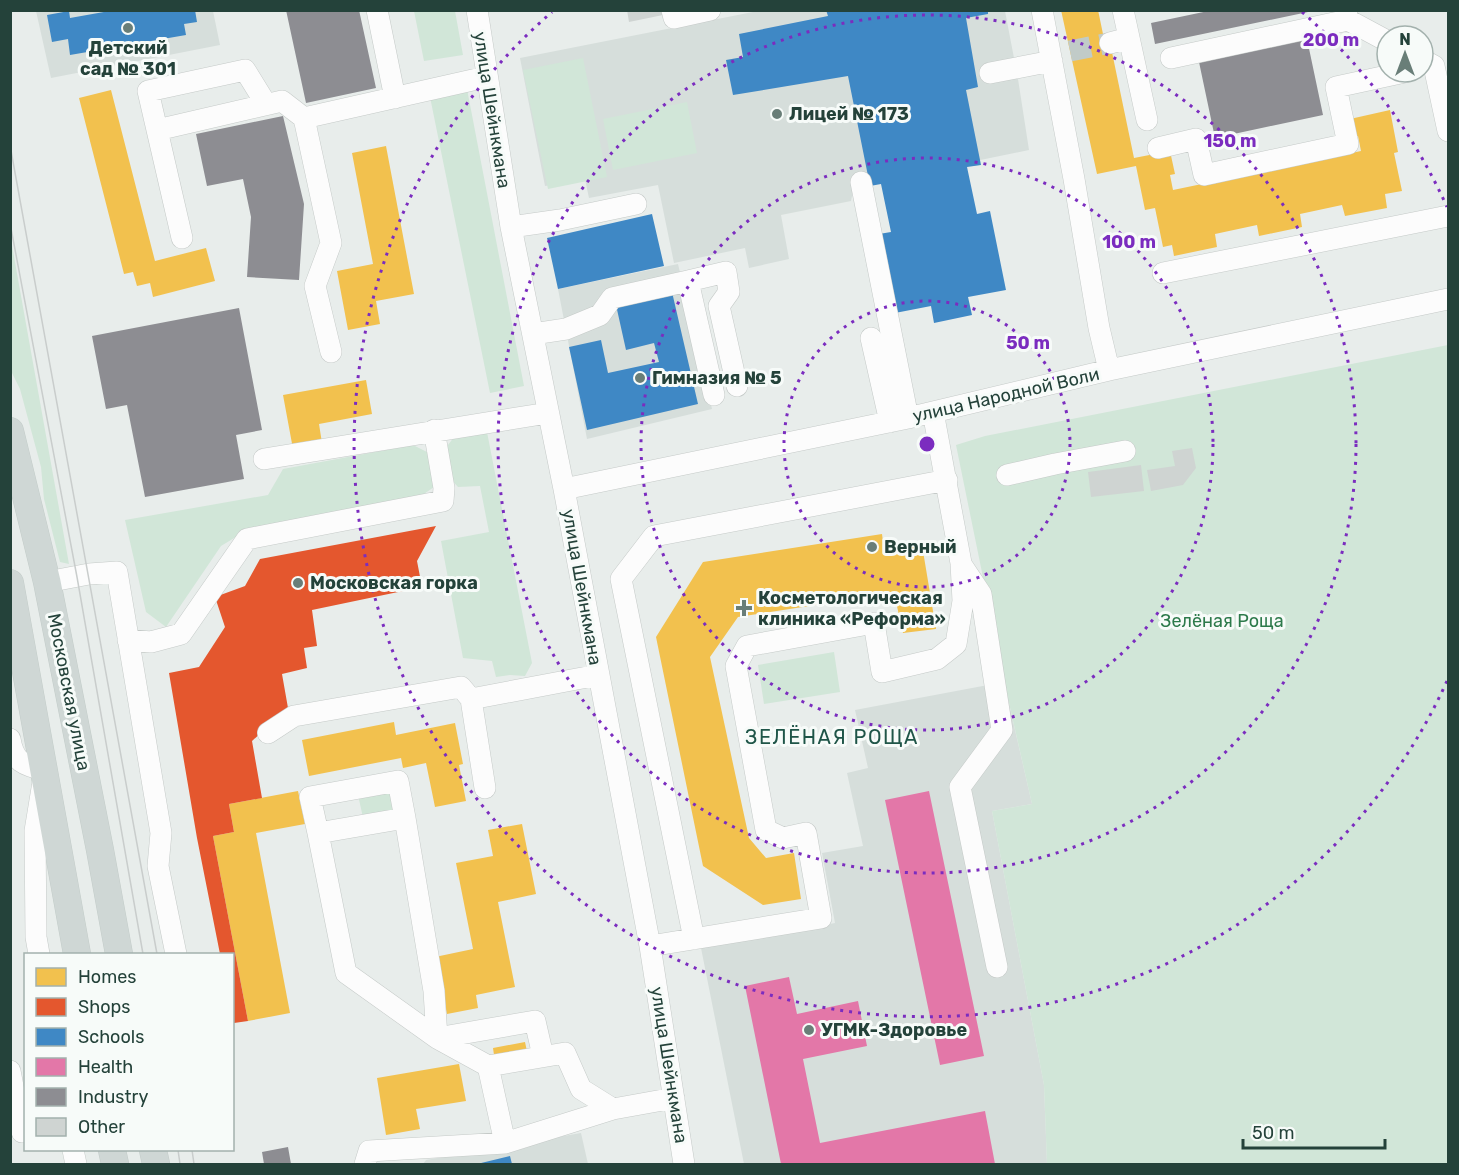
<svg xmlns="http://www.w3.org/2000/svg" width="1459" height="1175" viewBox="0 0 1459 1175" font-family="Rubik,sans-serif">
<rect width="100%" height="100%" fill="#e8edeb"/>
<!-- built -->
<path fill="#d6dedb" d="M36,11H213L220,45L51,78Z
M758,11H1005L1018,79L1029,150L854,186L851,201L781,215L789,259L749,268L745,248L674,263L658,185L589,198L585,179L545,186L520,58Z
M678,264L712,409L587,439L558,289Z
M1004,682L1032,804L992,811L1044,1085L1047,1164H744L701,948L835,923L822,853L863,846L847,773L868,768L855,710Z
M581,1133L588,1164H423L426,1160Z"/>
<!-- green -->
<path fill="#d1e6d8" d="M414,11H455L463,55L424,61Z
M583,58L607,177L548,189L523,70Z
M467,89L524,386L490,393L430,97Z
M687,102L697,153L613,170L603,119Z
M10,240H11L69,564L60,562L44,499L41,467L20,389L11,371Z
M1448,345V1164H1047L1044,1085L992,811L1032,804L1006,690L956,445L985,436Z
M487,432L532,663L525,676L510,675L496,677L492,661L463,658L441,541L489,532L480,486L458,487L450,478L445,449L454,437Z
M413,445L427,452L434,487L421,496L249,529L221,546L166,627L146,612L125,520L268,495L283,469Z
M834,652L840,692L764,704L758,665Z
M393,789L397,816L364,822L358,795Z"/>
<!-- homes -->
<path fill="#f2c14e" d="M1061,10H1098L1103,34L1108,33L1134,158L1170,151L1175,174L1170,175L1173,190L1361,151L1358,136L1354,137L1350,119L1390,110L1398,152L1394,153L1402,191L1385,194L1387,208L1345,216L1342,205L1300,214L1302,227L1259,236L1257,225L1215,234L1217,247L1174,256L1172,245L1163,247L1155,208L1145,210L1136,166L1097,174Z
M111,90L155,261L206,248L215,281L153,297L150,283L137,286L133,272L124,274L79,98Z
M386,146L414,294L376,301L380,324L348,330L337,271L373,264L352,153Z
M366,380L372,414L319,424L322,443L293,449L283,395Z
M882,534L884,550L922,545L936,629L903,633L894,593L738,617L710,657L749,838L766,858L794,853L801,899L763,905L703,866L656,637L703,562Z
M394,722L396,735L455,723L463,764L459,765L466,801L435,807L426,763L403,768L401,758L309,776L302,740Z
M298,791L305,824L256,833L290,1013L248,1021L213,836L234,832L229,804Z
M522,824L536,894L498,902L515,987L476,995L478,1008L447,1014L435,957L473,949L456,863L493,856L488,830Z
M525,1042L528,1056L495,1062L493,1048Z
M459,1064L466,1101L416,1109L420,1129L386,1135L377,1078Z"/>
<!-- shops -->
<path fill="#e4572e" d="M436,526L417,561L422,587L312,610L317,646L304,648L307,668L282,674L288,708L252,741L262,798L229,804L234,832L213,836L248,1021L234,1023L232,954H220L197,838L169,673L199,667L225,627L215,597L245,586L260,559Z"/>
<!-- schools -->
<path fill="#3f88c5" d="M115,10H195L197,22L184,24L186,35L70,55L68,39L52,42L47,15L69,11L70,18Z
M826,10H988V14L966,18L978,87L966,90L981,165L967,167L977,214L990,211L1006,290L968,297L972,315L934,323L931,306L895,313L879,234L891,232L881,184L870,186L848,76L733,95L726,60L743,57L739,34L828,16Z
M652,214L664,266L558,289L547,238Z
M672,292L698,404L587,430L569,347L601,340L608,373L659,362L654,343L626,350L616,305Z
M510,1156L512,1164H477Z"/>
<!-- health -->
<path fill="#e377a8" d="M929,791L984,1056L940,1065L885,800Z
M789,977L797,1014L858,1001L867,1046L803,1059L820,1143L985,1111L995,1164H781L745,986Z"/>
<!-- industry -->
<path fill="#8d8d92" d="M286,10H359L376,88L306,103Z
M1213,10H1308V12L1155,44L1151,23Z
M1307,39L1323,115L1215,138L1199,62Z
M283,116L304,204L299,280L247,277L251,217L243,179L207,186L196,134Z
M239,308L262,430L236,435L244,479L145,497L127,405L106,409L92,336Z
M288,1147L291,1164H264L262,1152Z"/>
<!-- building -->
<path fill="#cfd4d2" d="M627,10H662L663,15L629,22Z
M1192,448L1196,468L1183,485L1151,491L1147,470L1175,466L1172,451Z
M1141,465L1144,491L1091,497L1088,472Z"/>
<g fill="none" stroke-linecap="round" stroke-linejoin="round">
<!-- minor-tunnel -->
<path stroke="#c1cbc8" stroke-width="21" stroke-dasharray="21 10" stroke-linecap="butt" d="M1070,51L1110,43"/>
<!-- minor casing -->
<g stroke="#c5cac8" stroke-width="22">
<path id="minor" d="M377,10L395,98
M477,10L511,227L564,489L650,946L684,1164
M672,10L674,18L710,10
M1042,10L1074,179L1099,328L1109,370
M1123,10L1147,120
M1346,10L1348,20L1387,41
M1110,43L1129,38
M1171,58L1348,20
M1423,60L1434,66L1448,131
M990,73L1052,61
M304,118L331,243L315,286L331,352
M157,130L282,101L304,118L486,77
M1158,148L1196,139L1204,175L1348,144L1336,87L1405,72
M861,182L908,418
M511,227L560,220L636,204
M182,238L148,91L245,70L266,104
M1163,273L1448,216
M688,281L726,272L729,292L719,306L737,386
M533,334L566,329L600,315L612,298L688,281L714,395
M871,338L890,422
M264,459L548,413
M1007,475L1055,464L1125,451
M564,489L908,418L1109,370L1448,299
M961,564L981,594L1002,730L960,787L997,967
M47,582L89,574L117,572L161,833L158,866L176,954
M128,640L151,642L181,634L247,539L443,501L444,488L434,430
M471,699L485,788
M268,733L294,716L461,687L471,699L598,675
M10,739C14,763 24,765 45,770L35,831L36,937L39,954
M398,781L405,818L318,833L310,797Z
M318,833L346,973L437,1038L434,991L405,818
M694,939L621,579L654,536L947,480
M650,946L821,918L806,833L783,838L766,830L736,666L747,646L874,623L882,672L937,659L956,644L963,601L961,563L933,412
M488,1066L565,1053L581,1089L613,1109
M10,1071L22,1132L26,1131
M505,1143L488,1066L437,1038L535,1021L543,1056
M73,1150L76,1164
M365,1164L369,1151L505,1143L613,1109L674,1098"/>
</g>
<!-- major casing -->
<g stroke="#c3ccc9" stroke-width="28">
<path id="major" d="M10,431L47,582L100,850L119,954
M10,583L77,954
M112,1150L115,1164
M153,1150L156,1164"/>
</g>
<!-- minor -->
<use href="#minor" stroke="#fcfcfc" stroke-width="21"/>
<!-- major -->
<use href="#major" stroke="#cfd7d5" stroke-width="27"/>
<!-- tram -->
<path stroke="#c9cdcc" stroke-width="1.5" d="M10,145L157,954
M10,223L77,577L143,954
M178,1150L180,1164
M192,1150L194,1164"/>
</g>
<!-- distance rings -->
<g fill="none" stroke="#7b2cbf" stroke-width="3" stroke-dasharray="3 6">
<circle cx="927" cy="444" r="143"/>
<circle cx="927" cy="444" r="286"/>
<circle cx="927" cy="444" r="429"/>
<path d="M1447 681A572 572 0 1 1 552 12M1302 12A572 572 0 0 1 1447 207"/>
</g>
<!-- markers -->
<g fill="#697e78" stroke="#f7fbf9" stroke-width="2">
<circle cx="128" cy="28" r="6"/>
<circle cx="777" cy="114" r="6"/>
<circle cx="640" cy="378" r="6"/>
<circle cx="872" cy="547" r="6"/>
<circle cx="298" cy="583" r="6"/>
<path d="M741 599h6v6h6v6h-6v6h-6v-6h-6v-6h6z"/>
<circle cx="809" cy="1030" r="6"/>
</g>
<g text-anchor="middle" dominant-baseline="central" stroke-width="6" stroke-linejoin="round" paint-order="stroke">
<!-- poi labels -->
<g font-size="18" font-weight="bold" fill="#24423a" stroke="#f7fbf9" text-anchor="start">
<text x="128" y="48" text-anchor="middle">Детский<tspan x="128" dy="21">сад № 301</tspan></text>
<text x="789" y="114">Лицей № 173</text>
<text x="652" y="378">Гимназия № 5</text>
<text x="884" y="547">Верный</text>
<text x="310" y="583">Московская горка</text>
<text x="758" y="598">Косметологическая<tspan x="758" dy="21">клиника «Реформа»</tspan></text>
<text x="821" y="1030">УГМК-Здоровье</text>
</g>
<!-- street labels -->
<g font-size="18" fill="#24423a" stroke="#f7fbf9">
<text transform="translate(492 110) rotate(81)">улица Шейнкмана</text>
<text transform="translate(1006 395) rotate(-13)">улица Народной Воли</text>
<text transform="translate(582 587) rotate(80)">улица Шейнкмана</text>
<text transform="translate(69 692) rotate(79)">Московская улица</text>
<text transform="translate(669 1065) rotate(81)">улица Шейнкмана</text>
</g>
<!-- park labels -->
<g font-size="18" fill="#2d7a4b" stroke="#f7fbf9">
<text x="1222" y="621">Зелёная Роща</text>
</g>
<!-- neighbourhood labels -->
<g font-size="20" letter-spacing="1.5" fill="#1f5548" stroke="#f7fbf9">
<text x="832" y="737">ЗЕЛЁНАЯ РОЩА</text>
</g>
</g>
<circle cx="927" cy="444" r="9" fill="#7b2cbf" stroke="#f7fbf9" stroke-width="3"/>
<g font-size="18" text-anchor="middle" font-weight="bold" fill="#7b2cbf" stroke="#f7fbf9" stroke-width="6" stroke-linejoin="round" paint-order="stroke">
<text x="1331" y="46">200 m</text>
<text x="1230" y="147">150 m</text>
<text x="1129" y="248">100 m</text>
<text x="1028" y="349">50 m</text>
</g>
<!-- border -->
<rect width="1459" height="1175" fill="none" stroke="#24423a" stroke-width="24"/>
<!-- legend -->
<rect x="24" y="953" width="210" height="198" fill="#f7fbf9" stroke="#a3b1ad" stroke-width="1.5"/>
<rect x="36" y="968" width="30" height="18" fill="#f2c14e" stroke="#a3b1ad" stroke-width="1.5"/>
<text x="78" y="983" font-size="18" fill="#24423a">Homes</text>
<rect x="36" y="998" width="30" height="18" fill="#e4572e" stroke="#a3b1ad" stroke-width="1.5"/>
<text x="78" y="1013" font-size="18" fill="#24423a">Shops</text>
<rect x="36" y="1028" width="30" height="18" fill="#3f88c5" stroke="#a3b1ad" stroke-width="1.5"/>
<text x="78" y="1043" font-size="18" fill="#24423a">Schools</text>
<rect x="36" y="1058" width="30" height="18" fill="#e377a8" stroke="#a3b1ad" stroke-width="1.5"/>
<text x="78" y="1073" font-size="18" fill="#24423a">Health</text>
<rect x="36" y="1088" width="30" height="18" fill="#8d8d92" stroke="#a3b1ad" stroke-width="1.5"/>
<text x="78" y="1103" font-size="18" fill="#24423a">Industry</text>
<rect x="36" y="1118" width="30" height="18" fill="#cfd4d2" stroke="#a3b1ad" stroke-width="1.5"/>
<text x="78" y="1133" font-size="18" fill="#24423a">Other</text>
<!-- north arrow -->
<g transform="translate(1405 54)"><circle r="28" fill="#f7fbf9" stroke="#a3b1ad" stroke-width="1.5"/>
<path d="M0-4.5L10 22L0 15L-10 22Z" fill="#697e78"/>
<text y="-9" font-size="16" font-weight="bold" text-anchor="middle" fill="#24423a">N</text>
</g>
<!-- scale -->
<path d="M1243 1139v9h142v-9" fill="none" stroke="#24423a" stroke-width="3"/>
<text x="1252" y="1139" font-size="18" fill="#24423a" stroke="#f7fbf9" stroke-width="4.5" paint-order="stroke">50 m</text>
</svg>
